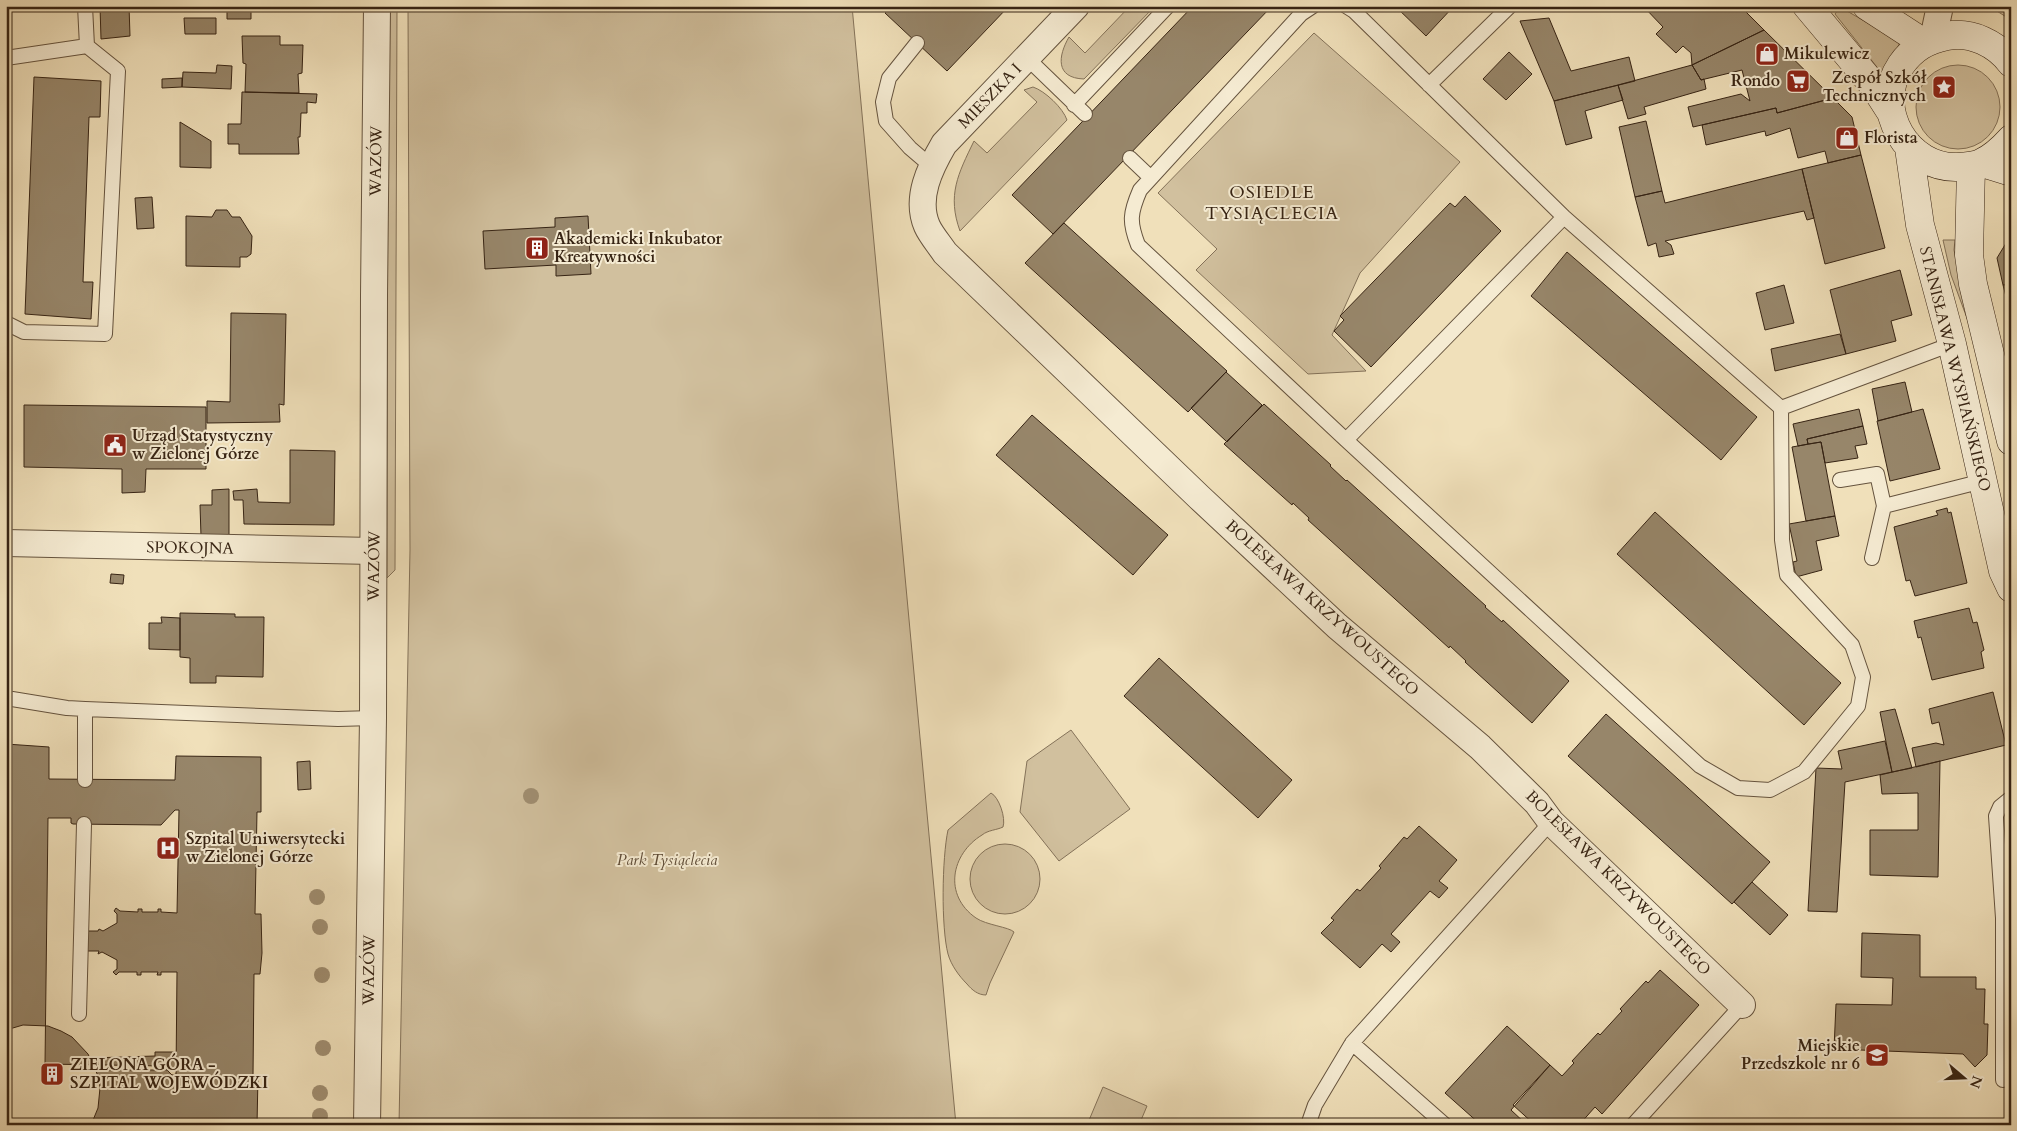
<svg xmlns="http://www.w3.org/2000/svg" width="2017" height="1131" viewBox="0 0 2017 1131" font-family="Cardo,serif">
<rect width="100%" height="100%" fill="#f0e0ba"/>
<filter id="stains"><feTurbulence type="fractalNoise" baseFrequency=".004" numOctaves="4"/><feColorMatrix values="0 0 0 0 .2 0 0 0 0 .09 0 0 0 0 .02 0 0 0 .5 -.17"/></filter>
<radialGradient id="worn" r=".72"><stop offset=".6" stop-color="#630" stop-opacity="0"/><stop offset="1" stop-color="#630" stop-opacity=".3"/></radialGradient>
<!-- green -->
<path fill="#d1c09e" stroke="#847259" d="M388,6H397L395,570L387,578Z
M408,6H852L956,1125H399L410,550Z
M1130,6H1155L1084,79C1055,78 1058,56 1069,37L1085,53Z
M1989,6H2011V20Z
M1840,7L1873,26L1902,38L1884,76L1835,14Z
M1314,33L1460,162L1360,273L1332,335L1366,371L1308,374L1196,270L1217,249L1158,193Z
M1916 107a42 42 0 1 1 84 0a42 42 0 1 1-84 0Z
M1033,87C1045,91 1063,108 1067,120L960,231C947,195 958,174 974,141L987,153L1037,102L1024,90Z
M1943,240H1955L1954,250L1971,329L1951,275Z
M1071,730L1130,809L1059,861L1020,812L1027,761Z
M991,793C999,797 1006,818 1003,827C997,830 988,830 982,835C951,854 943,895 976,918C986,925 1009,927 1014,932L990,983L986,995C978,995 972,990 967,984C959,976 951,965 948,954C941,927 942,858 948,830Z
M970 879a35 35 0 1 1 70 0a35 35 0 1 1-70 0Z
M1103,1087L1147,1106L1139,1125H1087Z"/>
<!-- building -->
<path fill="#97866a" stroke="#372414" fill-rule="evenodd" d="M100,6H129L130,36L101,39Z
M227,6H251V19H227Z
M892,6H1009L947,71L885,13Z
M1193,6H1272L1053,234L1012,195Z
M1395,6H1454L1426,36Z
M1643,6H1740L1764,30L1692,65L1691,53L1683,46L1676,53L1656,34L1663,27Z
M184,18H216V34H185Z
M1549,18L1571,71L1629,57L1635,81L1554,101L1520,21Z
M1764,30L1833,98L1777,113L1776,108L1693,127L1688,107L1741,94L1750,101L1742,70L1701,80L1692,65Z
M242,36H280V45H303L302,73L298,74L299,93L245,92L246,64L243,63Z
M1509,52L1532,74L1506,100L1483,79Z
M217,65L232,66L231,89L182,87L183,72L216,73Z
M1692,65L1701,80L1704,79L1706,89L1644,107L1646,114L1628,119L1618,85Z
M34,77L101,81L100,117H89L83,282H93L91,319L25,314Z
M182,78V87L162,88V79Z
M1618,85L1623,100L1585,111L1592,138L1566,145L1554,101Z
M242,92L317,94L316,103L307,102V113H301L300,137H298L299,154H239V144H228V124H241Z
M1833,98L1852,117L1861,155L1828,163L1825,151L1798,158L1790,128L1766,136L1765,131L1706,145L1702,125L1776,108L1777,113Z
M1646,121L1662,191L1635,197L1619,127Z
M180,122L211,141V168L180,167Z
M1861,155L1885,248L1825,264L1802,169Z
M1802,169L1814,218L1807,220L1804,211L1665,241L1671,245L1674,254L1659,257L1656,243L1648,246L1635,197L1662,191L1665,203Z
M1465,196L1501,231L1371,367L1334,331L1344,320L1340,316L1450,203L1455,207Z
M152,197L154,228L137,229L135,198Z
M216,210H227L232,217H240L252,236L251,254L247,257H240V267L186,266V216L212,217Z
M588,216L591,274L556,276V265L485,269L483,231L555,227V218Z
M1064,223L1227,371L1188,412L1025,263Z
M2011,235V284L2003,285L1997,258Z
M1567,252L1757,417L1721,460L1531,296Z
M1900,270L1912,315L1891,321L1896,341L1846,354L1830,290Z
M2011,284V316L2003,285Z
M1784,285L1794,323L1765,330L1756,293Z
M231,313L286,314L284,405L279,404L280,422L207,423V401L230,402Z
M1840,334L1846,354L1775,371L1771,349Z
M1226,372L1262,405L1227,442L1191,408Z
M1905,382L1912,412L1878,421L1872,389Z
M1264,404L1331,465L1330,466L1346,481L1347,480L1486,606L1485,607L1502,622L1503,620L1569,681L1532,723L1465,662L1466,661L1450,646L1449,648L1308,520L1309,518L1293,503L1292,505L1224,444Z
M24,405L206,407V469H146L145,492L122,493V469L24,467Z
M1859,409L1863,426L1807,439L1808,444L1798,446L1793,424Z
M1923,409L1940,469L1890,481L1877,421Z
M1032,415L1168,535L1133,575L996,455Z
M1863,426L1867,444L1855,446L1858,458L1825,463L1821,442L1808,444L1807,439Z
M1821,442L1835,516L1806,521L1792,447Z
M290,450L335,451L334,525L244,524L243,500H234L233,491L257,489L258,502L290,503Z
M229,489V536H201L200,505H212V490Z
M1947,508L1948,513L1951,512L1967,583L1915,596L1910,580L1906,581L1894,527L1938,515L1936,511Z
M1655,512L1841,683L1804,725L1617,554Z
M1835,516L1839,536L1816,541L1822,570L1796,577L1793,562L1797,561L1789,524Z
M111,574L124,575L123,584L110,583Z
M1969,608L1973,623L1977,622L1984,650L1981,652L1984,668L1932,680L1921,637L1918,638L1914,621Z
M180,613L235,614V617H264L263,677L216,676V683H190V658L180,657Z
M161,617L180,618V650L149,649V623H162Z
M1159,658L1292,780L1258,818L1124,696Z
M1993,692L2006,745L1916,767L1912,748L1936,743L1944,745L1939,722L1932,724L1929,709Z
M1895,709L1912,768L1892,772L1880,712Z
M1606,714L1770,862L1732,904L1568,756Z
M1885,741L1892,772L1845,782L1837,912L1808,911L1816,768L1842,769L1838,751Z
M6,744L49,747V779L175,780L176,756L261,757V812H257L255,914H261L262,953L260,974H254L253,1076H258L257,1125H6ZM175,810H179L177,913L161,912V909H158V912H142V909H138V912L120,911L116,908L114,911L117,914V923L103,931L99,929L98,931H85L84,951H99L98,954L102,952L117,960V969L113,972L116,975L119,972H137V975H141V972H158L157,975H161V972H177L176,1074L172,1075L163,1066L45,1064L48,818H71V823L73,824L161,825Z
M310,761L311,789L298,790L297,762Z
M1940,761L1938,877L1870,875V830H1918V793L1882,794L1880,775Z
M1419,826L1457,860L1439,881L1448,888L1439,898L1430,891L1391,934L1400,942L1391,952L1382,944L1360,968L1321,933L1334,920L1331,918L1357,889L1360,891L1381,868L1379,866L1404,837L1407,839Z
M1752,882L1788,915L1770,935L1734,902Z
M1862,933L1920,935V977H1976V989H1985L1984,1024H1988L1987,1055L1975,1067L1963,1054L1834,1049L1836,1004L1892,1005L1893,978L1861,977Z
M1660,970L1699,1005L1602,1114L1595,1107L1579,1125H1535L1513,1105L1550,1065L1562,1076L1574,1063L1572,1061L1598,1033L1600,1035L1622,1011L1620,1009L1646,981L1648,983Z
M23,1025L48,1026L61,1031L72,1037L88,1054L99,1078L100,1088L98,1108L91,1125H6V1030Z
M1507,1026L1550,1065L1511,1110L1527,1125H1481L1445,1093Z
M155,1052H176V1070H96L90,1058L155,1056Z"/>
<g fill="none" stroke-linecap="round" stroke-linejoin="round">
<!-- lane casing -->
<g stroke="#65533e" stroke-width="16">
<path id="lane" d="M1313,6L1301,14L1140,190C1130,213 1129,222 1138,245L1346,440L1700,766L1738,788L1770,790L1804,772L1858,706L1863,677L1852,645L1787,575L1782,540L1781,408L1564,217L1354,11L1346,6
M917,43L889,78L883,102L886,121L910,148L931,166
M6,58L87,46L85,6
M1027,58L1085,114
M1429,85L1510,6
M1074,105L1168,6
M1130,158L1150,177
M6,323L24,332L105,334L118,71L87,46
M1781,408L1952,344
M1346,440L1564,217
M1840,480L1877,474L1884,506L1983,481
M1872,558L1884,506
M6,698L67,708L85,709L338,719L373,718
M85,780V709
M79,1014L84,824
M1352,1043L1445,1125
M2003,1080V918L1996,816L2000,807L2011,798
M1308,1125L1315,1105L1352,1043L1551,822
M1633,1125L1742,1005"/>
</g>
<!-- street casing -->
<g stroke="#65533e" stroke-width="28">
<path id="street" d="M1076,6L944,144C930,168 915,198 927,226C931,235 939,244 945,253L1199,497L1337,626L1480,747L1537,803L1551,822L1742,1005
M1933,39L1940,6
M6,543L373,551
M367,1125L373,718L374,295L377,6"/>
</g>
<!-- secondary casing -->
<g stroke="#372414" stroke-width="29">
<path id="secondary" d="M1807,6L1874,86L1890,111
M1867,6L1924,43
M2011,63C1997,44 1971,31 1947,36C1927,40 1913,48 1901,65C1871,109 1908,170 1959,167C1967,166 1975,166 1981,163C1994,157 2002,149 2011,139
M1909,148L1920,225L1952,344L2003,571L2011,588
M1982,163L2011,172
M1971,166L1969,255L1973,284L2011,441"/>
</g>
<!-- lane -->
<use href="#lane" stroke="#f5ebd2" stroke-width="14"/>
<!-- street -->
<use href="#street" stroke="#f5ebd2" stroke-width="26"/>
<!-- secondary -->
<use href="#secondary" stroke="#f5ebd2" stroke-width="28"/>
</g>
<!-- trees -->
<g fill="#a08e71">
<circle cx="531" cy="796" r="8"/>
<circle cx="317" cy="897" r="8"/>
<circle cx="320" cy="927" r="8"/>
<circle cx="322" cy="975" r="8"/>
<circle cx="323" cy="1048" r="8"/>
<circle cx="320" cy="1093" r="8"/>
<circle cx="320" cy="1116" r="8"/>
</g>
<!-- icons -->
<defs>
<g id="shop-square" transform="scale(1.25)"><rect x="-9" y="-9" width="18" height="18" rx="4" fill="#8f2418" stroke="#f5ebd2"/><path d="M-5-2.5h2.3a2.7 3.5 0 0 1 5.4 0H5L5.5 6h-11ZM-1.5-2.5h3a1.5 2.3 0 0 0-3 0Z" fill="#fff"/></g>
<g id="supermarket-square" transform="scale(1.25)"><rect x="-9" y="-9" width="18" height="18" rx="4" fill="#8f2418" stroke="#f5ebd2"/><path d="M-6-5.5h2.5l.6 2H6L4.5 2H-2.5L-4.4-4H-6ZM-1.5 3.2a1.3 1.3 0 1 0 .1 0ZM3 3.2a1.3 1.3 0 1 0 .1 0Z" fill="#fff"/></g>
<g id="sight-square" transform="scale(1.25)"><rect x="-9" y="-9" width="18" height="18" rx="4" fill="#8f2418" stroke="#f5ebd2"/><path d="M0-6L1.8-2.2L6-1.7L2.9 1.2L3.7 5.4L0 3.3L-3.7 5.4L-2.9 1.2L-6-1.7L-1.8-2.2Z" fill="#fff"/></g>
<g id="building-square" transform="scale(1.25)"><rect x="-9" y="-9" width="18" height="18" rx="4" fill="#8f2418" stroke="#f5ebd2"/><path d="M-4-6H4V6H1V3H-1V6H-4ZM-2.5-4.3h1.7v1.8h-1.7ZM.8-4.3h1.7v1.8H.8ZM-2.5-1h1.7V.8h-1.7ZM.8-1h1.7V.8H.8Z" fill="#fff"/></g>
<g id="civic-square" transform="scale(1.25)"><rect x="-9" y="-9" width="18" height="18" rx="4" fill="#8f2418" stroke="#f5ebd2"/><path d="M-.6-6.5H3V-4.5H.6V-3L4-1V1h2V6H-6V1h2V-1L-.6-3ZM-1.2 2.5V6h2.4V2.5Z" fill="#fff"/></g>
<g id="hospital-square" transform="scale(1.25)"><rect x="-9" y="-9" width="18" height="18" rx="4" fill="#8f2418" stroke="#f5ebd2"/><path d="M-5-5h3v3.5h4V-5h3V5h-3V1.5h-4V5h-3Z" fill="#fff"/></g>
<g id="school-square" transform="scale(1.25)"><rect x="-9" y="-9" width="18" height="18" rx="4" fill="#8f2418" stroke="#f5ebd2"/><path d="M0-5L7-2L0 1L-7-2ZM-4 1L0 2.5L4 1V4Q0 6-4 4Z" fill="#fff"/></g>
</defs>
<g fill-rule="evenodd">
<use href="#shop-square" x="1767" y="54"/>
<use href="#supermarket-square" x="1798" y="81"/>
<use href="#sight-square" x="1944" y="87"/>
<use href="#shop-square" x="1847" y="138"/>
<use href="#building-square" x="537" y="248"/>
<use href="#civic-square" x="115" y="445"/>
<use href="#hospital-square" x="168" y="848"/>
<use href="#school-square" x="1877" y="1055"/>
<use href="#building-square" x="52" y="1074"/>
</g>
<g text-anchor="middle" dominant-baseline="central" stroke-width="4" stroke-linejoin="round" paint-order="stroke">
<!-- poi labels -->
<g font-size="16" font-weight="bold" fill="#372414" stroke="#f5ebd2" text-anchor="start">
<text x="1784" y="54">Mikulewicz</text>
<text x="1926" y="78" text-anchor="end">Zespół Szkół<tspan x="1926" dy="18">Technicznych</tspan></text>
<text x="1780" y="81" text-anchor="end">Rondo</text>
<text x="1864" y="138">Florista</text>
<text x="554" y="239">Akademicki Inkubator<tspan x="554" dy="18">Kreatywności</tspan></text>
<text x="132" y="436">Urząd Statystyczny<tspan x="132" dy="18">w Zielonej Górze</tspan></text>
<text x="186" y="839">Szpital Uniwersytecki<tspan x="186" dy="18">w Zielonej Górze</tspan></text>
<text x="1860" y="1046" text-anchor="end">Miejskie<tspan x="1860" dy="18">Przedszkole nr 6</tspan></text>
<text x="70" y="1065">ZIELONA GÓRA -<tspan x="70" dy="18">SZPITAL WOJEWÓDZKI</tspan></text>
</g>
<!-- street labels -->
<g font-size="16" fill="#372414" stroke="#f5ebd2">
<text transform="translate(990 96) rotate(-46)">MIESZKA I</text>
<text transform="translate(376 161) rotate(-89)">WAZÓW</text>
<text transform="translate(1955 369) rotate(76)">STANISŁAWA WYSPIAŃSKIEGO</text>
<text transform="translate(190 548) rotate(1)">SPOKOJNA</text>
<text transform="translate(374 566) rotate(-89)">WAZÓW</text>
<text transform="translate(1322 608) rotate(42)">BOLESŁAWA KRZYWOUSTEGO</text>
<text transform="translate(1618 883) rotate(45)">BOLESŁAWA KRZYWOUSTEGO</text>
<text transform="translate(369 970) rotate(-89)">WAZÓW</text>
</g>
<!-- park labels -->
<g font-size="16" font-style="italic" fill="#5e4b36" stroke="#f5ebd2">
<text x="667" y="860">Park Tysiąclecia</text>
</g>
<!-- neighbourhood labels -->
<g font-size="18" letter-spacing="1" fill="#372414" stroke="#f5ebd2">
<text x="1272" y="192">OSIEDLE<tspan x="1272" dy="21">TYSIĄCLECIA</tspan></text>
</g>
</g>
<!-- margin -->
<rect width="2017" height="1131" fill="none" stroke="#f0e0ba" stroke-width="25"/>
<rect x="8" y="8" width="2002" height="1116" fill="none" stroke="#372414" stroke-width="2.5"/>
<rect x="12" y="12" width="1992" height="1106" fill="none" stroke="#372414"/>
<!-- north arrow -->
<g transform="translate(1964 1078) rotate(109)" stroke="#f5ebd2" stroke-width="4" paint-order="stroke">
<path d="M0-4L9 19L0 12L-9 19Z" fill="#372414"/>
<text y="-8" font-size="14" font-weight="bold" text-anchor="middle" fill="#372414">N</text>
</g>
<rect width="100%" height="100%" filter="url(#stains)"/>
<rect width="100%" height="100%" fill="url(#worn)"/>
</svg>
